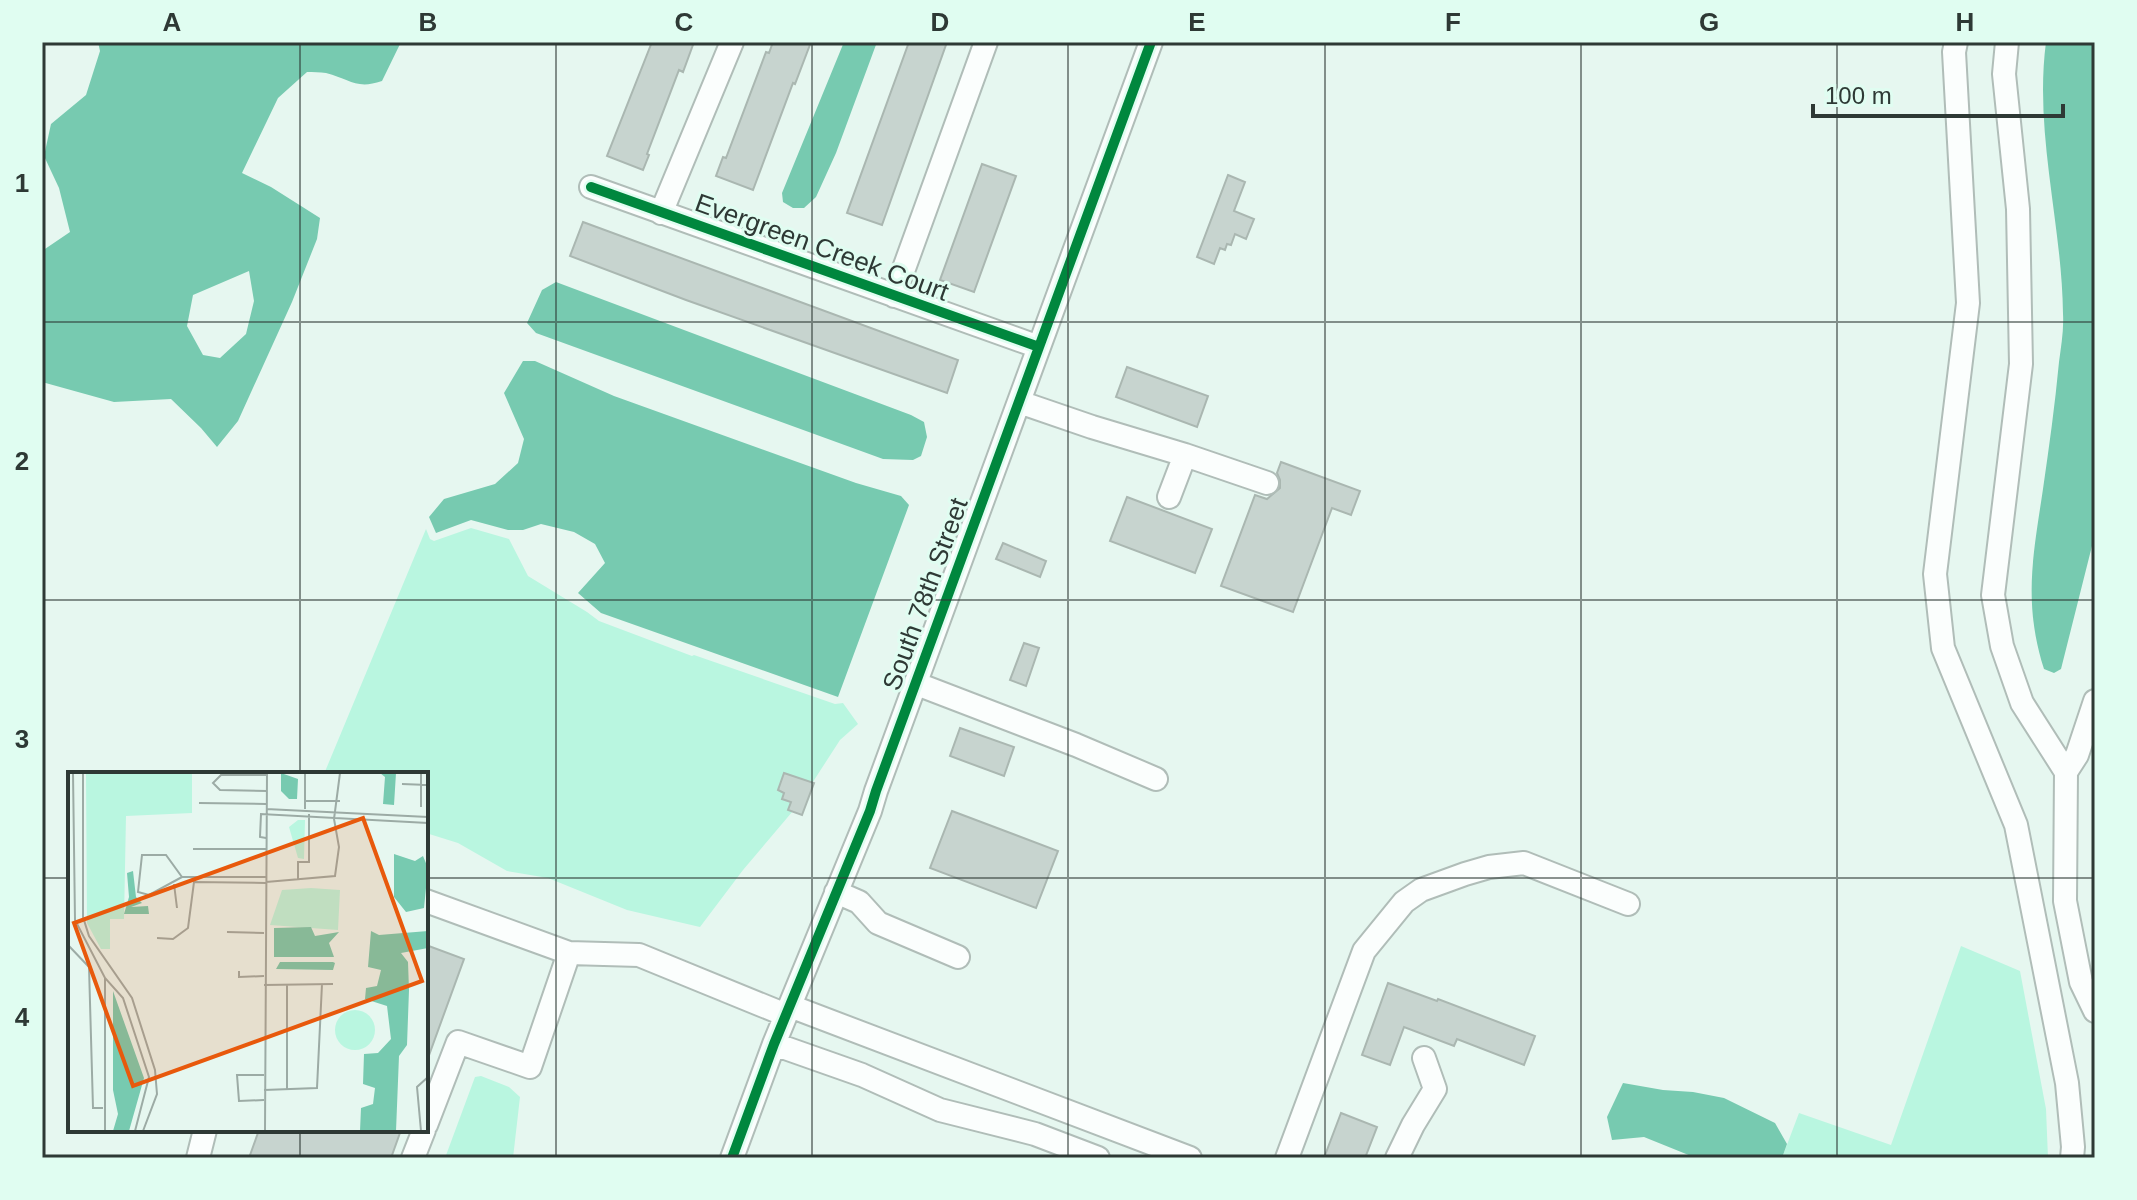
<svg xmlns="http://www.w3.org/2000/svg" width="2137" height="1200" viewBox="0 0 2137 1200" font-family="Helvetica,sans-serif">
<rect width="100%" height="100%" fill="#e6f7f0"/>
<!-- green -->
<path fill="#b9f6e0" d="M471,528L509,539L528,576L587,612L599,621L692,656L694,655L835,704L843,703L858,724L840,740L798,805L743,870L700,927L627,910L548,878L507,871L458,843L426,833V774H324L426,529L430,539L434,541Z
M1961,946L2020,971L2046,1109L2048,1158H1782L1799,1113L1891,1145Z
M481,1076L509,1087L520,1097L513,1158H445L475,1077Z"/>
<!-- water -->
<path fill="#77cab0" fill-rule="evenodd" d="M98,42H401L382,81C356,90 350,79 326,73C320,72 313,72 307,72L278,98L242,173L271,187L320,218L317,239L292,302L238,421L217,447L201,428L171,399L114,402L42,382V251L70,232L59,188L44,156L51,124L86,95L100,51ZM249,271L254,301L246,334L220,358L203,355L187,326L193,295Z
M844,42H877L836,153L816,197L804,208H793L783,202L782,193Z
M2046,42H2095V494C2091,507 2095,519 2095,534L2061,669L2054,673L2044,669C2023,603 2033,556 2043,489C2049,447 2055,405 2059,362C2061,347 2064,330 2063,314C2062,223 2034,133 2046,42Z
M556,282L911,415L924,422L927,437L921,456L913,460L883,459L536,333L527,323L542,290Z
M523,361H535L614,396L856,483L901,496L909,505L838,697L601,613L578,593L605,563L595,544L574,532L541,524L523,530H508L471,520L436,533L429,517L444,499L495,484L518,463L524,439L504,393Z
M1623,1083L1663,1090L1693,1092L1724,1098L1775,1123L1787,1144L1782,1158H1696L1644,1137L1612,1140L1607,1117Z"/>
<!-- building -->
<path fill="#c7d4cf" stroke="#aab7b1" stroke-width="2" d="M652,42H694L683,72L679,70L647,154L649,155L643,170L607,156Z
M773,42H811L795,84L793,83L753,190L716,176L723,157L726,158L766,52L769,53Z
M909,42H947L882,225L847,213Z
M982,164L1016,176L974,292L940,280Z
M1228,175L1245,182L1234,211L1254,219L1246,239L1235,234L1231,245L1227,244L1225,250L1220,248L1214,264L1197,257Z
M583,222L958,360L947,393L686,300L570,256Z
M1127,367L1208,396L1197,427L1116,397Z
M1281,462L1360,491L1351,515L1332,508L1293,612L1221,586L1255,495L1267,499L1280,488V480L1277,473Z
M1127,497L1212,529L1195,573L1110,541Z
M1003,543L1046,561L1040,577L996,559Z
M1024,643L1039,648L1026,686L1010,680Z
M960,728L1014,747L1004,776L950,756Z
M784,773L814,783L802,815L788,810L791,802L782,799L784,793L778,790Z
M952,811L1058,851L1036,908L930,868Z
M426,945L464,959L428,1058H426Z
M1388,983L1437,1001L1438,999L1535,1036L1524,1065L1457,1039L1454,1046L1404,1027L1390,1065L1362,1055Z
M1341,1113L1377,1127L1365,1158H1324Z
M259,1130H401L391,1158H249Z"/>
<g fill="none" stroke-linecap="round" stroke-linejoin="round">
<!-- minor casing -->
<g stroke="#b0bdb8" stroke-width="26">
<path id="minor" d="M1956,42L1954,52L1968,303L1935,574L1943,648L2016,825L2067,1083L2073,1147L2072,1158
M2007,42L2004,74L2018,209L2021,364L1993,595L2002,646L2022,703L2066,772L2065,901L2081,982L2095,1011
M591,187L1039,347
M661,213L732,42
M894,296L986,42
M1019,402L1092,427L1185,455L1169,497
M1185,455L1267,483
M917,684L1076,745L1156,779
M2066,772L2077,755L2095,701
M836,892L859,902L878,923L958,957
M426,901L569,953L639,955L786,1015
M790,1006L1190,1158
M774,1044L862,1075L940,1110L1035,1134L1098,1158
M426,1125L458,1042L530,1067L569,953
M198,1158L205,1130
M413,1158L424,1130
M732,1158L774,1044L870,811L876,791L1151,42
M1287,1158L1364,951L1404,902L1421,890L1465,874L1489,867L1524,863L1628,904
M1397,1158L1413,1125L1435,1089L1424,1058"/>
</g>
<!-- minor -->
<use href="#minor" stroke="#fbfefd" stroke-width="22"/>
<!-- cycleway casing -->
<g stroke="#e0fdf1" stroke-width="15">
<path id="cycleway" d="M591,187L1039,347
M732,1158L774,1044L870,811L876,791L1151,42"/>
</g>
<!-- cycleway -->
<use href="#cycleway" stroke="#00873e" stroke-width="10"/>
</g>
<!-- grid -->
<path fill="none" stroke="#2e3935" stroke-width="2" stroke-opacity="0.55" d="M300,42V774M556,42V1158M812,42V1158M1068,42V1158M1325,42V1158M1581,42V1158M1837,42V1158M42,322H2095M42,600H2095M42,878H70M426,878H2095M300,1130V1158"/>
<g text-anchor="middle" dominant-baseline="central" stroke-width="6" stroke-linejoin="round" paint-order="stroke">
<!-- street labels -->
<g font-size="26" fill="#2e3935" stroke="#e0fdf1">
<text transform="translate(822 247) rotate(20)">Evergreen Creek Court</text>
<text transform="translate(925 594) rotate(-70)">South 78th Street</text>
</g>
</g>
<!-- overview -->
<g transform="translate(68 772)">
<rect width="360" height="360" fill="#e6f7f0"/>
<path d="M18,1H124V41L58,44L56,147H42V177H33L19,151ZM230,48H237L236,87L230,86L221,55ZM243,116L272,118L270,158L202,153L214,118ZM267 258a20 20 0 1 1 40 0a20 20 0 1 1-40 0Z" fill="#b9f6e0"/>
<path d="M213,1L230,7L229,27H221L213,19ZM312,1H328L326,33L315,32L317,5ZM326,82L347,89L355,84L360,96L356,136L338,140L326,125ZM65,99L68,125L74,131L63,135L80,134L81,142H56L61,125L59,101ZM243,155L247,164L271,160L261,171L266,185H206V156ZM303,159L311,163L360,159V176L333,181L340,190L341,218L339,273L331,284L328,359H292L293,336L305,332L307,316L295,312L296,282L310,281L323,267L319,234L297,227L298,216L309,214L313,198L300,195ZM212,190H265L267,191L265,198L208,197ZM45,219L76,306L61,359H45L50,342L45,318Z" fill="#77cab0"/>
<path fill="none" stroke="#9caba5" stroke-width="2" d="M5,1L7,148L37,206L55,226L81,305L67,359M15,1V145L21,164L64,226L87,298L89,322L75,359M198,3H153L145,11L152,18L199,19M334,12L360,13M237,29H272M131,31L198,32M353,35V1M198,37L360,45M237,37V1M198,66L192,65L193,42L360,51M125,77H198M114,105L81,123L70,120L74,83H98L114,105H198M230,108V90H241V42M198,110L267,104L271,75L266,47L272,1M106,112L109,136M159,160L196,161M89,166L105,167L120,156L126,110L198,111M0,173L21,195L25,336H35M171,199V205L196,204M360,212V251M196,213L265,212M219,213V318M196,303H169L171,329L196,328M196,318L249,316L254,212M37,359V206M197,359L199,1M353,359L349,315L360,305"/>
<path fill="#e8590c" fill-opacity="0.15" stroke="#e8590c" stroke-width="4" d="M295,46L354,209L65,314L6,151Z"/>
<rect width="360" height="360" fill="none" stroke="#2e3935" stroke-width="4"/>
</g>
<!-- border -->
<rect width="2137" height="1200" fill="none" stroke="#e0fdf1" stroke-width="88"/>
<!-- scale -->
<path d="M1813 104v12h250v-12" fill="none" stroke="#2e3935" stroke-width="4"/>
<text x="1825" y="104" font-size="24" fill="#2e3935" stroke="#e0fdf1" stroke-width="6" paint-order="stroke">100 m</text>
<rect x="44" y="44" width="2049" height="1112" fill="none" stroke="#2e3935" stroke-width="3"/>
<g font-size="26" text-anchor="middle" font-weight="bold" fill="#2e3935">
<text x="172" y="31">A</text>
<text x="428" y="31">B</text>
<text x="684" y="31">C</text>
<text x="940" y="31">D</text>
<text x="1197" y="31">E</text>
<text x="1453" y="31">F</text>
<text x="1709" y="31">G</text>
<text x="1965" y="31">H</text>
<text x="22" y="192">1</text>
<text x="22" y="470">2</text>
<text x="22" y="748">3</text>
<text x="22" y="1026">4</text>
</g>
</svg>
